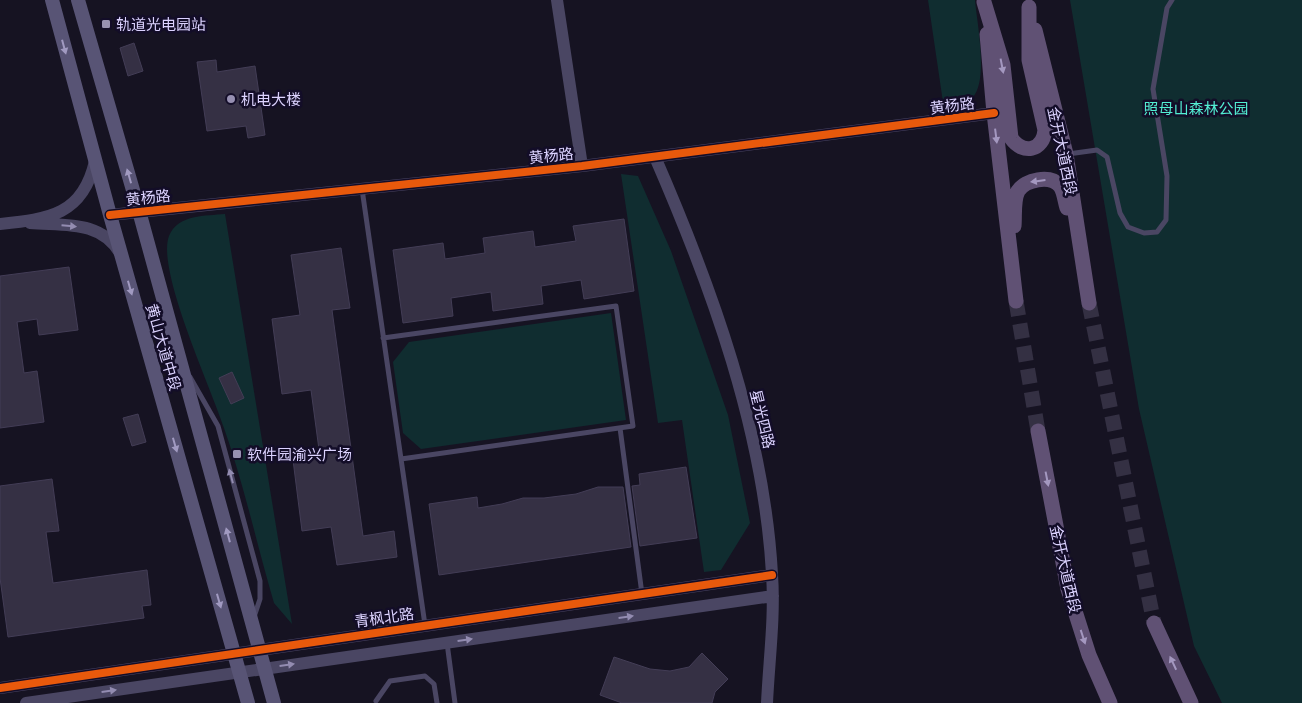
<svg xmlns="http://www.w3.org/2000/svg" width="1302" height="703" viewBox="0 0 1302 703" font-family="'Golos Text','Noto Sans SC',sans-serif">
<rect width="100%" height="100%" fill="#161322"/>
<!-- green -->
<path fill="#102d30" d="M928,0H975C977,23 989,82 972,98C965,106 954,107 944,109Z
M1070,0H1302V703H1222L1194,646L1139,409Z
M621,174L638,176L671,251L728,415L750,523L721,570L704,572L682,420L658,423Z
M225,214L292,624L274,603C257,545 244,485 224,428C212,390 156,270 169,236C178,214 206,216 225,214Z
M611,313L626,420L421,449L403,433L393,362L409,342Z"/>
<!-- building -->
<path fill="#353044" stroke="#433d56" d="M134,43L143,71L128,76L120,48Z
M216,60L217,72L255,66L265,135L248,138L246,126L207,131L197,62Z
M624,219L634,291L584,299L581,280L541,286L543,304L493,311L491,292L451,298L453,316L403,323L393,250L443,243L445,259L485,253L483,238L533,231L535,247L576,241L573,226Z
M341,248L350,308L332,310L363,536L394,531L397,557L337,565L331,527L302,531L293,460L320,457L311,390L282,394L272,319L300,315L291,255Z
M69,267L78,330L39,335L37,319L17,322L24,373L37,371L44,422L0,428V276Z
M232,372L244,398L231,404L219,378Z
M138,414L146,442L132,446L123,418Z
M686,467L697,538L640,546L632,486L640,485L639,474Z
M52,479L59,531L46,532L53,583L147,570L151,605L142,606L144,618L8,637L0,578V486Z
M598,487H623L631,547L439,575L429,504L477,497L478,508L502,504L523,498H544L576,494Z
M702,653L728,679L715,692L712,703H622L600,695L614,657L650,669L670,671L689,667Z"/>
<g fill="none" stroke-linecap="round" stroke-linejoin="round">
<!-- primary-tunnel -->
<path stroke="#343043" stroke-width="15" stroke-dasharray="15 8" stroke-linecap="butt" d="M1016,301L1038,431
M1089,303L1154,623"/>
<!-- service -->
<path stroke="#4a4663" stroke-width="5" d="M1068,154L1097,150L1107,157L1120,213L1128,227L1144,233L1157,232L1166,220L1167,176L1153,89L1167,8L1172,0
M362,189L425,625
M383,338L616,306L633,426L401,459
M190,377L218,426L260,581V599L254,617
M620,428L642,594
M447,643L455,703
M376,701L390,681L425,676L434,684L437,703"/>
<!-- tertiary -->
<path stroke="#4a4663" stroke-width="12" d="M557,0L582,166
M655,157C712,288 764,431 772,574C775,617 769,660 767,703
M110,215L582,166L994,113
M30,223C64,226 100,220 120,253
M0,224C49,219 83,215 95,161
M0,688L772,575
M26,703L773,596"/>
<!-- secondary -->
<path stroke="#585475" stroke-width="14" d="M52,0L110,215L248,703
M78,0L139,211L274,703"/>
<!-- primary -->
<path stroke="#605174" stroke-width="15" d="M984,2L1003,65L1011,138C1023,155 1043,151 1045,130L1029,60V7
M1035,30L1066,154L1089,303
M987,34L994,113L1016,301
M1014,226C1015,216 1013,200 1018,191C1025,180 1050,174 1060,186C1064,191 1065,202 1067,208
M1038,431L1068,589L1089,655L1110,703
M1154,623L1191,703"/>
<!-- cycleway casing -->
<g stroke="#130d28" stroke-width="11">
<path id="cycleway" d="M110,215L582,166L994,113
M0,688L772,575"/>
</g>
<!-- cycleway -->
<use href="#cycleway" stroke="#e8590c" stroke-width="8"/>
</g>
<!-- one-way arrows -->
<defs><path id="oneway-solid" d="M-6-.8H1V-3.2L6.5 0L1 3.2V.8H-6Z" transform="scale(1.25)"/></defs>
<g fill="#a19ac1">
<use href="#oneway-solid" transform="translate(64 47) rotate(75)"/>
<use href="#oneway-solid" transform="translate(129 176) rotate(-106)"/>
<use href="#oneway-solid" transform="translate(130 288) rotate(74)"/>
<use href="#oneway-solid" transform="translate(175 445) rotate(74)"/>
<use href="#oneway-solid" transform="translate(228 535) rotate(-105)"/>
<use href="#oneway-solid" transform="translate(219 601) rotate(74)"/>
</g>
<g fill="#a498c0">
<use href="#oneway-solid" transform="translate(1002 66) rotate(79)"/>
<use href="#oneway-solid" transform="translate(996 136) rotate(83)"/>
<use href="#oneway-solid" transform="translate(1038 181) rotate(173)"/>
<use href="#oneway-solid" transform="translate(1047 479) rotate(79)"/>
<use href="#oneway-solid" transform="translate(1083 637) rotate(72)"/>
<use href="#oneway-solid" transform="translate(1173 663) rotate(-115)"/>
</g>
<g fill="#938cb1">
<use href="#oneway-solid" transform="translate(69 226) rotate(5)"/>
<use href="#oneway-solid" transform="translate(231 476) rotate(-105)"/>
<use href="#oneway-solid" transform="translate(626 617) rotate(-8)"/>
<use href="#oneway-solid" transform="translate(465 640) rotate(-8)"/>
<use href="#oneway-solid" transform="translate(287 665) rotate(-8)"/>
<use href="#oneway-solid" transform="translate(109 691) rotate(-8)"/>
</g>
<!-- markers -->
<g fill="#9790b2" stroke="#130d28" stroke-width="2">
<rect x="101" y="19" width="10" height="10" rx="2.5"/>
<circle cx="231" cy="99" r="5"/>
<rect x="232" y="449" width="10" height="10" rx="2.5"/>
</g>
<g text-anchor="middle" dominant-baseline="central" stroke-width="5" stroke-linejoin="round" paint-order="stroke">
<!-- poi labels -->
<g font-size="15" fill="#dcd3ff" stroke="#130d28" text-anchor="start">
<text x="116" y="24">轨道光电园站</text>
<text x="241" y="99">机电大楼</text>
<text x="247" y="454">软件园渝兴广场</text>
</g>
<!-- street labels -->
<g font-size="15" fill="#dcd3ff" stroke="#130d28">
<text transform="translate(952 105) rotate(-7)">黄杨路</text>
<text transform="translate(1063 151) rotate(78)">金开大道西段</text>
<text transform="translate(551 155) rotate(-6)">黄杨路</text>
<text transform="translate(148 197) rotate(-6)">黄杨路</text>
<text transform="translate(164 347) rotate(74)">黄山大道中段</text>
<text transform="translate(763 419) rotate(76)">星光四路</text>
<text transform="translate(1066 569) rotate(77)">金开大道西段</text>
<text transform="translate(384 617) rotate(-8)">青枫北路</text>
</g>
<!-- park labels -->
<g font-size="15" fill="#52edd2" stroke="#130d28">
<text x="1196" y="108">照母山森林公园</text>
</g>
</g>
</svg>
